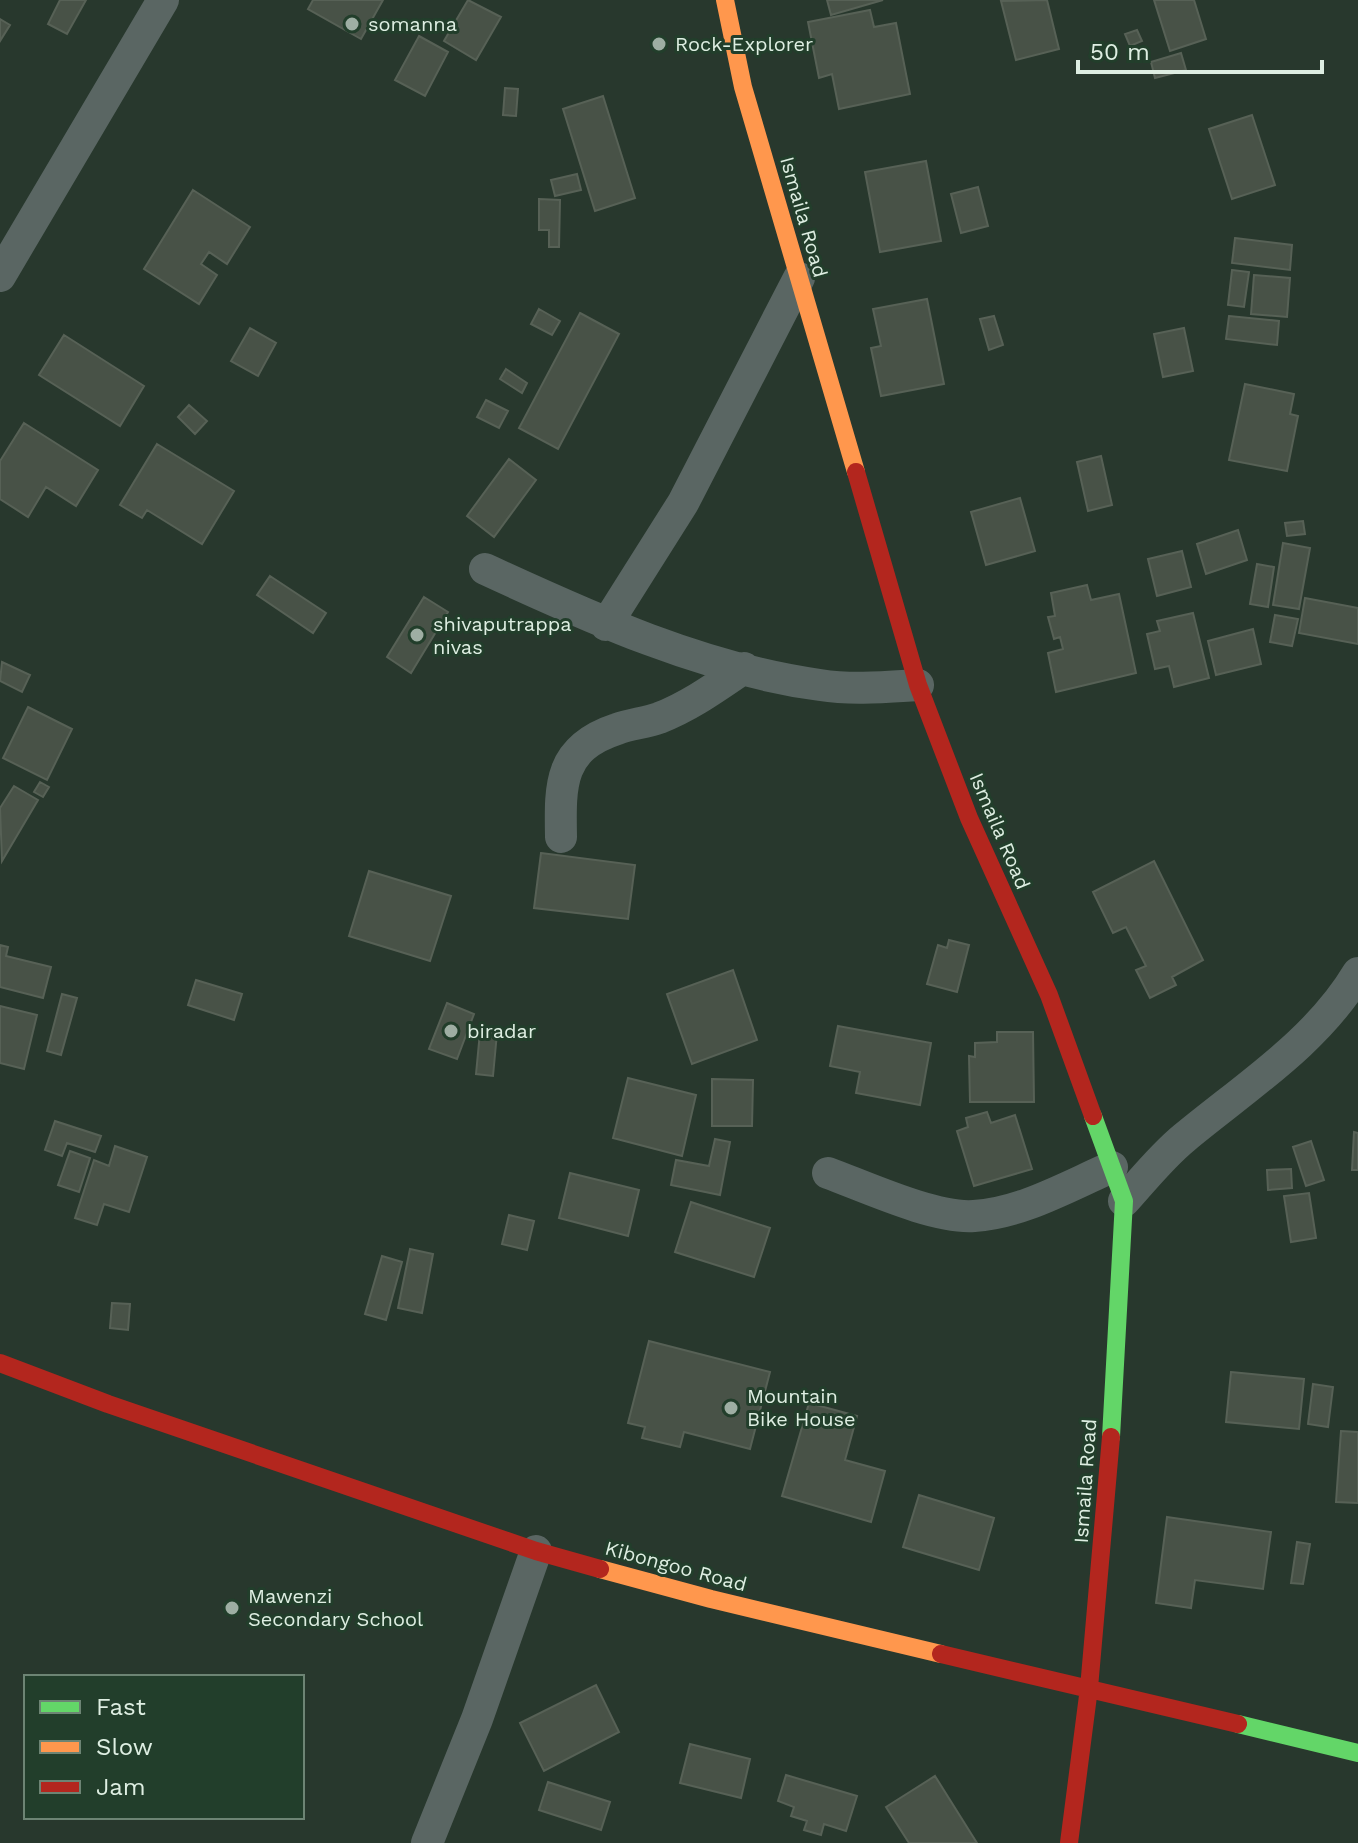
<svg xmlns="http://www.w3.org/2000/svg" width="1358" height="1843" viewBox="0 0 1358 1843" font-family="'Work Sans',sans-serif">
<rect width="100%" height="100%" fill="#28382d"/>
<!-- building -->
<path fill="#485247" stroke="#576156" stroke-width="2" d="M60,0H86L67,34L48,24Z
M313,0H383L361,39L308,9Z
M468,0L501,17L476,60L444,41Z
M827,0H883L831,15Z
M1047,0L1059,49L1016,60L1001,1Z
M1154,0H1194L1206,39L1170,51Z
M870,10L874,27L896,23L910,94L839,109L832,74L819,78L808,22Z
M0,19L10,25L0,41Z
M1137,30L1142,41L1130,46L1125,34Z
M419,36L448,52L425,96L395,80Z
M1181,53L1186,70L1155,78L1151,62Z
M505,88L518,89L516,116L503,115Z
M603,96L635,198L595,211L563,109Z
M1252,115L1275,185L1232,199L1209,129Z
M926,161L941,241L880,252L865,172Z
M577,174L581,190L555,196L551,180Z
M978,187L988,226L961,233L951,194Z
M193,190L250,227L227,264L209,252L201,264L217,275L199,304L144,269Z
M539,199L560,200L559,247H549V230H539Z
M1235,238L1292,245L1290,270L1232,263Z
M1232,270L1249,272L1244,307L1228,305Z
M1254,275L1290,278L1287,317L1251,314Z
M927,299L944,384L881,396L871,348L881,346L873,309Z
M539,309L560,321L552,335L531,324Z
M580,313L619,334L558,449L519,428Z
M994,316L1003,345L989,350L980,319Z
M1229,316L1279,321L1277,345L1226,339Z
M250,328L276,343L258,376L231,361Z
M1184,328L1193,371L1163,377L1154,334Z
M64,335L144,386L120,426L39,375Z
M506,369L527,383L522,393L500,379Z
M1245,384L1294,394L1290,414L1298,416L1287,471L1229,460Z
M486,400L508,411L499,428L477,417Z
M189,405L207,421L195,434L178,417Z
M24,423L98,470L76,506L46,487L28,517L0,499V461Z
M157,444L234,491L202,544L147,510L142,518L120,505Z
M1101,456L1112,505L1088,511L1077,462Z
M509,459L536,480L494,537L467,516Z
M1020,498L1035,551L986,565L971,512Z
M1303,521L1305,534L1287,536L1285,523Z
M1238,530L1247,560L1206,574L1197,544Z
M1283,543L1310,548L1299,609L1273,605Z
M1182,551L1191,587L1157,596L1148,559Z
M1257,564L1274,567L1268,607L1250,604Z
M270,576L326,613L313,633L257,595Z
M1087,585L1091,600L1119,594L1136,673L1056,692L1048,653L1063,649L1060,637L1054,639L1048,617L1055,616L1051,593Z
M424,597L448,612L411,673L387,657Z
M1305,598L1358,608V644L1299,633Z
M1193,613L1209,678L1174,687L1169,666L1155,669L1147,634L1160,631L1157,621Z
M1275,615L1298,619L1292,646L1270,642Z
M1253,629L1261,664L1216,675L1208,641Z
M2,662L30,675L22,692L0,681Z
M28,707L72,729L47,780L3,758Z
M40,782L49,787L43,797L34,792Z
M14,786L38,800L2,861L0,808Z
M541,853L635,865L628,919L534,908Z
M1154,861L1203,960L1172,977L1176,985L1150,998L1136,970L1146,966L1126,927L1113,933L1093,892Z
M369,871L451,896L430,961L349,936Z
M949,940L969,945L957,992L927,984L938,945L947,948Z
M0,945L8,947L6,956L51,967L43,998L0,987Z
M733,970L757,1040L692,1064L667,994Z
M196,980L242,994L234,1020L188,1005Z
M62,994L77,998L61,1055L47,1051Z
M447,1003L474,1014L457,1059L429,1049Z
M0,1006L37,1015L24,1069L0,1063Z
M838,1026L931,1043L920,1105L856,1093L860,1072L830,1066Z
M480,1032L497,1033L493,1076L476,1074Z
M997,1032H1033L1034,1102H970L969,1056L975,1057V1043L997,1042Z
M628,1078L696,1095L682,1156L613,1138Z
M712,1079L753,1080L752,1126H712Z
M987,1112L991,1123L1015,1115L1032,1169L974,1186L957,1131L968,1127L966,1118Z
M55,1121L101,1136L95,1152L67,1143L62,1156L45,1150Z
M1354,1132L1358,1133V1170H1352Z
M715,1139L730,1142L720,1195L671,1185L676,1160L709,1166Z
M1311,1141L1324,1180L1306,1186L1293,1147Z
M115,1146L147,1157L129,1212L104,1204L97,1225L75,1218L94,1160L109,1166Z
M70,1151L90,1158L79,1192L58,1185Z
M1291,1169L1292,1188L1268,1190L1267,1170Z
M570,1173L639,1190L628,1236L559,1218Z
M1309,1193L1316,1238L1291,1242L1284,1196Z
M691,1202L770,1228L754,1277L675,1252Z
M509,1215L534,1221L527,1250L502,1244Z
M410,1249L433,1254L422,1313L398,1308Z
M382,1256L402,1262L386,1320L365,1314Z
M112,1303L130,1304L128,1330L110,1328Z
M649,1341L770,1372L750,1449L684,1432L680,1447L642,1438L645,1427L628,1423Z
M1231,1372L1304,1379L1299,1429L1226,1422Z
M1313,1384L1333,1387L1328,1427L1308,1424Z
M809,1403L857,1416L845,1460L885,1471L871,1522L782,1496Z
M1341,1431L1358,1432V1503L1336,1502Z
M919,1495L994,1518L979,1570L903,1547Z
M1167,1517L1271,1532L1263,1589L1195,1580L1191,1608L1156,1603Z
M1297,1542L1310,1544L1303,1584L1291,1583Z
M596,1685L619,1732L544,1771L520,1723Z
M690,1744L750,1759L741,1798L680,1783Z
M786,1775L857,1796L846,1831L824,1824L821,1835L804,1830L807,1821L791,1816L794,1807L778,1801Z
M935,1776L977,1843H909L886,1807Z
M548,1782L610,1802L601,1830L539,1810Z"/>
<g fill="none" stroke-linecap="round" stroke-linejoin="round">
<!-- street -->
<path stroke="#5a6663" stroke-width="32" d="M0,276L163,0
M485,569C591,618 703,669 820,685C852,690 885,687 918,685
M606,625L683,503L799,278
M561,837C560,784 559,748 617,729C630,724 645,723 659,718C690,706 716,687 744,668
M828,1173C866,1187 935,1219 974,1216C1022,1213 1068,1186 1112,1167
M1124,1201C1143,1180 1162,1156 1184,1138C1244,1088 1317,1042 1358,973
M427,1843L477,1719L536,1551"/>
<!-- fast -->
<path stroke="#63d668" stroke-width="18" d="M1093,1116L1124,1201L1111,1437
M1238,1724L1358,1753"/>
<!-- slow -->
<path stroke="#ff974d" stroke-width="18" d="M725,0L743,87L856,472
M600,1569L711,1599L941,1654"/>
<!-- jam -->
<path stroke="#b3261e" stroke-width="18" d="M856,472L918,685L969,818L1049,995L1093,1116
M0,1363L108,1404L536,1551L600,1569
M941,1654L1238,1724
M1069,1843L1089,1688L1111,1437"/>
</g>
<!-- markers -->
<g fill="#9eaea3" stroke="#223e2b" stroke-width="3">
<circle cx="352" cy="24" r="8"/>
<circle cx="659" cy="44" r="8"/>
<circle cx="417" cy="635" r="8"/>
<circle cx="451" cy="1031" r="8"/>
<circle cx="731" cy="1408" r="8"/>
<circle cx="232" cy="1608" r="8"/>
</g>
<g text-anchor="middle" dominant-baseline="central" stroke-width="6" stroke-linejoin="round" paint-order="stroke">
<!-- poi labels -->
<g font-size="20" fill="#deeee2" stroke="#223e2b" text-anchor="start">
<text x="368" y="24">somanna</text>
<text x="675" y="44">Rock-Explorer</text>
<text x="433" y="624">shivaputrappa<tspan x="433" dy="23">nivas</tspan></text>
<text x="467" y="1031">biradar</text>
<text x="747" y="1396">Mountain<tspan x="747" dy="23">Bike House</tspan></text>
<text x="248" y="1596">Mawenzi<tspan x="248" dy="23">Secondary School</tspan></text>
</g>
<!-- street labels -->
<g font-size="20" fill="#deeee2" stroke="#223e2b">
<text transform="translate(804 217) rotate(74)">Ismaila Road</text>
<text transform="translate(1000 831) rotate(67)">Ismaila Road</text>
<text transform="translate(1085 1481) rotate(-86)">Ismaila Road</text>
<text transform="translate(676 1566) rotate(15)">Kibongoo Road</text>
</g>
</g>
<!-- legend -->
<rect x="24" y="1675" width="280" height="144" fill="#223e2b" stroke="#6d8474" stroke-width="2"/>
<rect x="40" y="1701" width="40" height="12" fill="#63d668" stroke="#6d8474" stroke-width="2"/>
<text x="96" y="1715" font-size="24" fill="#deeee2">Fast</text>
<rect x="40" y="1741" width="40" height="12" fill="#ff974d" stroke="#6d8474" stroke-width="2"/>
<text x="96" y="1755" font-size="24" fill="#deeee2">Slow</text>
<rect x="40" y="1781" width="40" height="12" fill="#b3261e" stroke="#6d8474" stroke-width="2"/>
<text x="96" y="1795" font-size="24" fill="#deeee2">Jam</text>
<!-- scale -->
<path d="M1078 60v12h244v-12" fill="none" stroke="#deeee2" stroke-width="4"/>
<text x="1090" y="60" font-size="24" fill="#deeee2" stroke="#223e2b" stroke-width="6" paint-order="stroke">50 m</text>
</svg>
